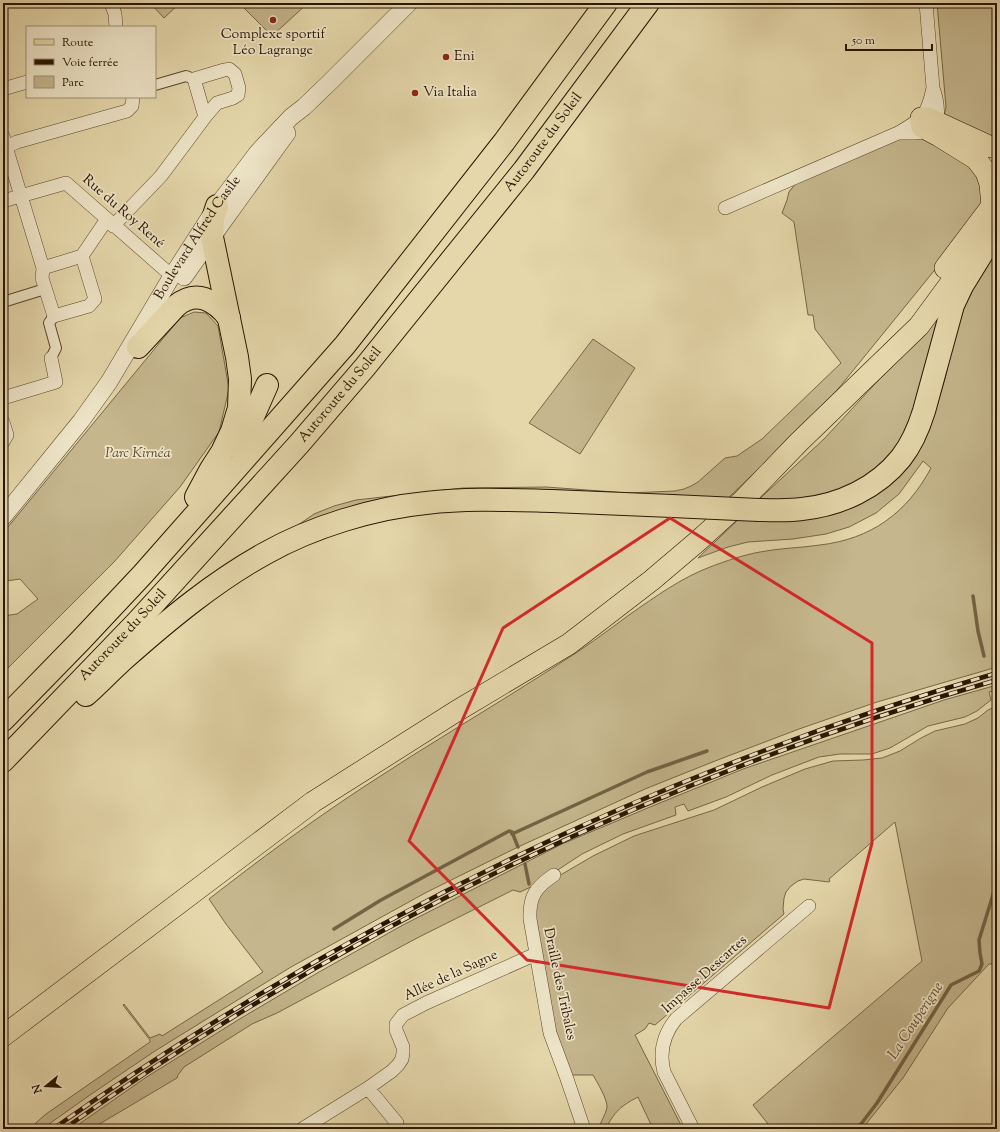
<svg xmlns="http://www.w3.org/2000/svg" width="1000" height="1132" viewBox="0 0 1000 1132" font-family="'Sorts Mill Goudy',serif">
<rect width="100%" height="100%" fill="#e5d7aa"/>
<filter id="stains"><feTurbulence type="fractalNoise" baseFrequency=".005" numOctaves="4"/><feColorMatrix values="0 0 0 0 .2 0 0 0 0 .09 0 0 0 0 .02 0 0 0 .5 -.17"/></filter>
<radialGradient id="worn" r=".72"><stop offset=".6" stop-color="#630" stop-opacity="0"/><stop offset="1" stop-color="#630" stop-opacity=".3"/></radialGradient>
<!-- green -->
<path fill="#c5b68d" stroke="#776647" d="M150,3H180L164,18Z
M239,3H308L272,36Z
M937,3H997V145L944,115L946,107Z
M919,135L971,160L987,197L955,245L834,394L753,474L723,503L484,497L269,545L314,514L334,506L356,500L463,488L546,487L628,493L675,491L684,489L691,486L698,482L725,458L737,456L762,439L841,363L815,329L813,315H808L794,222L782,213L787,200L789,192L796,183L895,140L908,136Z
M997,243V667L877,702L799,729L715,761L645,789L518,847L427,892L291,967L155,1051L90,1095L42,1129H29L46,1114L150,1042V1040L123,1005L124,1004L150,1038L160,1034L162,1036L263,972L226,924L209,899C259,860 309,823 362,788C427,745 494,706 559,664C583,649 606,632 629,615C655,597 681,578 710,567C726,561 743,555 760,552C780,548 800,548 820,545C871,539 907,513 931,468L923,461L899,494L876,513L849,527L826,534L793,539L748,542L728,547L698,558L740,518L851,507L936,409L946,375L955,324L961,306Z
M942,308L946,310L900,452L849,492L754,504L824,439L886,372Z
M194,312L206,313L218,326L229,389L219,432L180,487L114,562L3,673V616L17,614L38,599L20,579L6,581L3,580V533L180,318Z
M593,339L635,368L580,454L529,423Z
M997,685V690L989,692L991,700L977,711L965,717L928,726L890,748L872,754H840L819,757L772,775L726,797L688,811L684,804L675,807L676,815L623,834L582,854L535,885L520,892L513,890L419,937L277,1013L252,1024L184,1067L178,1075L177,1078L91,1129H72L145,1078L238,1020L319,972L403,925L562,844L650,807L743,769L944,700Z
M997,706V964H989L948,1008L903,1078L862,1129H772L753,1105L922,961L895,822L829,879L830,881L829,882L804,879L798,881L791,886L786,892L784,898L783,909L784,914L655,1025L649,1023L645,1029L635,1035L683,1129H653L638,1097C619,1107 616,1111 605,1129H598C601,1122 605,1115 607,1108C608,1100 597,1082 593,1075H572L558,1042L534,925L535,901L552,880L593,856L634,836L714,810L762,787L805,769L833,761L863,760L882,758L900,751L921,738L935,731L965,724L978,718L988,710Z"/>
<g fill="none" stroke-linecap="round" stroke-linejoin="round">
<!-- stream -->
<path stroke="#736244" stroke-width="3.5" d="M973,596L978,631L984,656
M994,691L996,699
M512,834L647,772L707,751
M525,864L529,884
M334,929L381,900L509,831L512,832L518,847
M854,1129L861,1124L877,1103L951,985L979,971L982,964L980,953L979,940L997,882"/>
<!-- pedestrian casing -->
<g stroke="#58462b" stroke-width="12">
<path id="pedestrian" d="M155,85L186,76L194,79
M3,302L45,289
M51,358L56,348L49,323L54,316"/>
</g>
<!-- minor casing -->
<g stroke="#58462b" stroke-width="14">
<path id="minor" d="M111,3L115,14L116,27
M926,3L933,88
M229,69L235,74L239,88L238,95L233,98L217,103L205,117L194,79L224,70Z
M933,88C937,99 943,126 927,131C918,134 907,133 898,133C922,119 927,117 933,88Z
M3,89L27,82
M3,136L6,147L17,142L127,111L132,106L133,97
M3,148L6,147L43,268L42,278L54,316L89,306L95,299L82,256L43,268
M3,201L66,183L172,276
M725,208L898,133
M113,226L161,176L205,117
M82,256L107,219
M3,398L56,382L51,358
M3,422L7,435L3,442
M554,875C536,887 529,896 530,919L550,1033L566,1076L584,1129
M368,1088L397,1123
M302,1129L368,1088L392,1071L398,1065L402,1059L403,1053V1047L396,1030V1024L403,1015L426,1003L536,954
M693,1129L664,1072C659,1052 663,1035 676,1019L809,906"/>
</g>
<!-- tertiary casing -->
<g stroke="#58462b" stroke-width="18">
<g id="tertiary">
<path d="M184,277L212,237L287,133"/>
<path id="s1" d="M3,517L81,421L109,382L172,276L217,206L258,152L291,117L304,107L329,83L409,3"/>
</g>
</g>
<!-- primary casing -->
<g stroke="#291501" stroke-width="22">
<path id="primary" d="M992,207L990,184L986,172L976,159L939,136L922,127L921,122V118H928L991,147L997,148
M945,268L997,199
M3,1036L313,802L455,712L569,644L652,580L698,541L742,501L799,442L919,326L969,258"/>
</g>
<!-- motorway casing -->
<g stroke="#291501" stroke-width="24">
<g id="motorway">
<path d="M138,347L176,306C196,289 215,300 229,318"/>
<path d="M237,446L248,428L267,385"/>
<path d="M196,497L211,469L222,452L232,431L239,408L240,379L237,357L212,237L213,218L217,206"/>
<path d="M759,510C774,510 788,511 802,509C840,505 877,488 901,458C912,444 919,427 924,411L953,305L962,286L997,229"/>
<path d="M86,695C99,683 111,671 124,659C168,620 215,581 266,553C312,527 374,508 426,503C468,498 510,500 552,501C592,503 632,504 672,506"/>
<path d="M3,720L81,640L143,574L345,345L504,142L606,3"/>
<path id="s2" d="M3,761L138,621L299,444L365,367L524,170L648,3"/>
</g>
</g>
<!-- pedestrian -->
<use href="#pedestrian" stroke="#eee5c8" stroke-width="10"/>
<!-- minor -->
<use href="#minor" stroke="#eee5c8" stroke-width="13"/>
<!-- tertiary -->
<use href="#tertiary" stroke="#eee5c8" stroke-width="17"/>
<!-- primary -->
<use href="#primary" stroke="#e5d7aa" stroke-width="21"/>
<!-- motorway -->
<use href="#motorway" stroke="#e5d7aa" stroke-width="22"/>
<!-- rail casing -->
<g stroke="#291501" stroke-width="4.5">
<path id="rail" d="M53,1129C343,924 656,772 997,673
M64,1129C347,928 663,776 997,680"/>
</g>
<!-- rail -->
<use href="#rail" stroke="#eee5c8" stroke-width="3" stroke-dasharray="9" stroke-linecap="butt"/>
<!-- motorway-bridge casing -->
<g stroke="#291501" stroke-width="24" stroke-linecap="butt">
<path id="motorway-bridge" d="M672,506L759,510"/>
</g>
<!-- motorway-bridge -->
<use href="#motorway-bridge" stroke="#e5d7aa" stroke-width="22"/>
</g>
<!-- marked area -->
<path fill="none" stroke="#d62828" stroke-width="3" stroke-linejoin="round" d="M670,518L872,643V843L829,1008L527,960L409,841L503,628Z"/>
<!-- markers -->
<g fill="#8f2418" stroke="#eee5c8" stroke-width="1.5">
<circle cx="273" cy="20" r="4"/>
<circle cx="446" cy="57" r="4"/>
<circle cx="415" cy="93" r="4"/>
</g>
<g text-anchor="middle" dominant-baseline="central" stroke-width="3.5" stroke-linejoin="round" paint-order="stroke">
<!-- poi labels -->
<g font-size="14" fill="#291501" stroke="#eee5c8" text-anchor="start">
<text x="273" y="35" text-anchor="middle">Complexe sportif<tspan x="273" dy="16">Léo Lagrange</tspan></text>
<text x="454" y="57">Eni</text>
<text x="423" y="93">Via Italia</text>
</g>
<!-- street labels -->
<g font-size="14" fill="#291501" stroke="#eee5c8">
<text stroke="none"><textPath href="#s2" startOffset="822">Autoroute du Soleil</textPath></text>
<text transform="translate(123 212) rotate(41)">Rue du Roy René</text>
<text stroke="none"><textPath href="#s1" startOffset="341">Boulevard Alfred Casile</textPath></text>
<text stroke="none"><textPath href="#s2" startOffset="498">Autoroute du Soleil</textPath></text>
<text stroke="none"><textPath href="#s2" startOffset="174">Autoroute du Soleil</textPath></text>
<text transform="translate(705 975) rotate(-42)">Impasse Descartes</text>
<text transform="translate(451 976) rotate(-25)">Allée de la Sagne</text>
<text transform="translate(559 984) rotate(78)">Draille des Tribales</text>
</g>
<!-- park labels -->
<g font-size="14" font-style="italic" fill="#58452b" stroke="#eee5c8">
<text x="138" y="454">Parc Kirnéa</text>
</g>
<!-- water labels -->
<g font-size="15" font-style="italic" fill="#5b482e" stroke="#eee5c8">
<text transform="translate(916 1021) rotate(-57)">La Couperigne</text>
</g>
</g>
<!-- margin -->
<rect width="1000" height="1132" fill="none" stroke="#e5d7aa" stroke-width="16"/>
<rect x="4" y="4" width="992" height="1124" fill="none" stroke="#291501" stroke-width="2"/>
<rect x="8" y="8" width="984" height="1116" fill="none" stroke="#291501"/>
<!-- legend -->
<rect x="26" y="26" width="130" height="72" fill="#eee5c8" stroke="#9f9278"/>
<rect x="34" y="39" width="20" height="6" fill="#e5d7aa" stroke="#9f9278"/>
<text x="62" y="46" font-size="12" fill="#291501">Route</text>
<rect x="34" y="59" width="20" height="6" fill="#291501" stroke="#9f9278"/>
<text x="62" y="66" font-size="12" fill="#291501">Voie ferrée</text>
<rect x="34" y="76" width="20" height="12" fill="#c5b68d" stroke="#9f9278"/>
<text x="62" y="86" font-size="12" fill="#291501">Parc</text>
<!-- north arrow -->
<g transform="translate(46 1086) rotate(252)" stroke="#eee5c8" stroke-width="3" paint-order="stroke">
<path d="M0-3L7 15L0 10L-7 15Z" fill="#291501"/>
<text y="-6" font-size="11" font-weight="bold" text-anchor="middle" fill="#291501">N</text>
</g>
<!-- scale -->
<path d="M846 44v6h86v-6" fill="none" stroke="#291501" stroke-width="2"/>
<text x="852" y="44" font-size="12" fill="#291501" stroke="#eee5c8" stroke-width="3" paint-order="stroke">50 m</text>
<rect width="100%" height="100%" filter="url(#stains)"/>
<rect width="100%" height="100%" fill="url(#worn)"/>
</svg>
